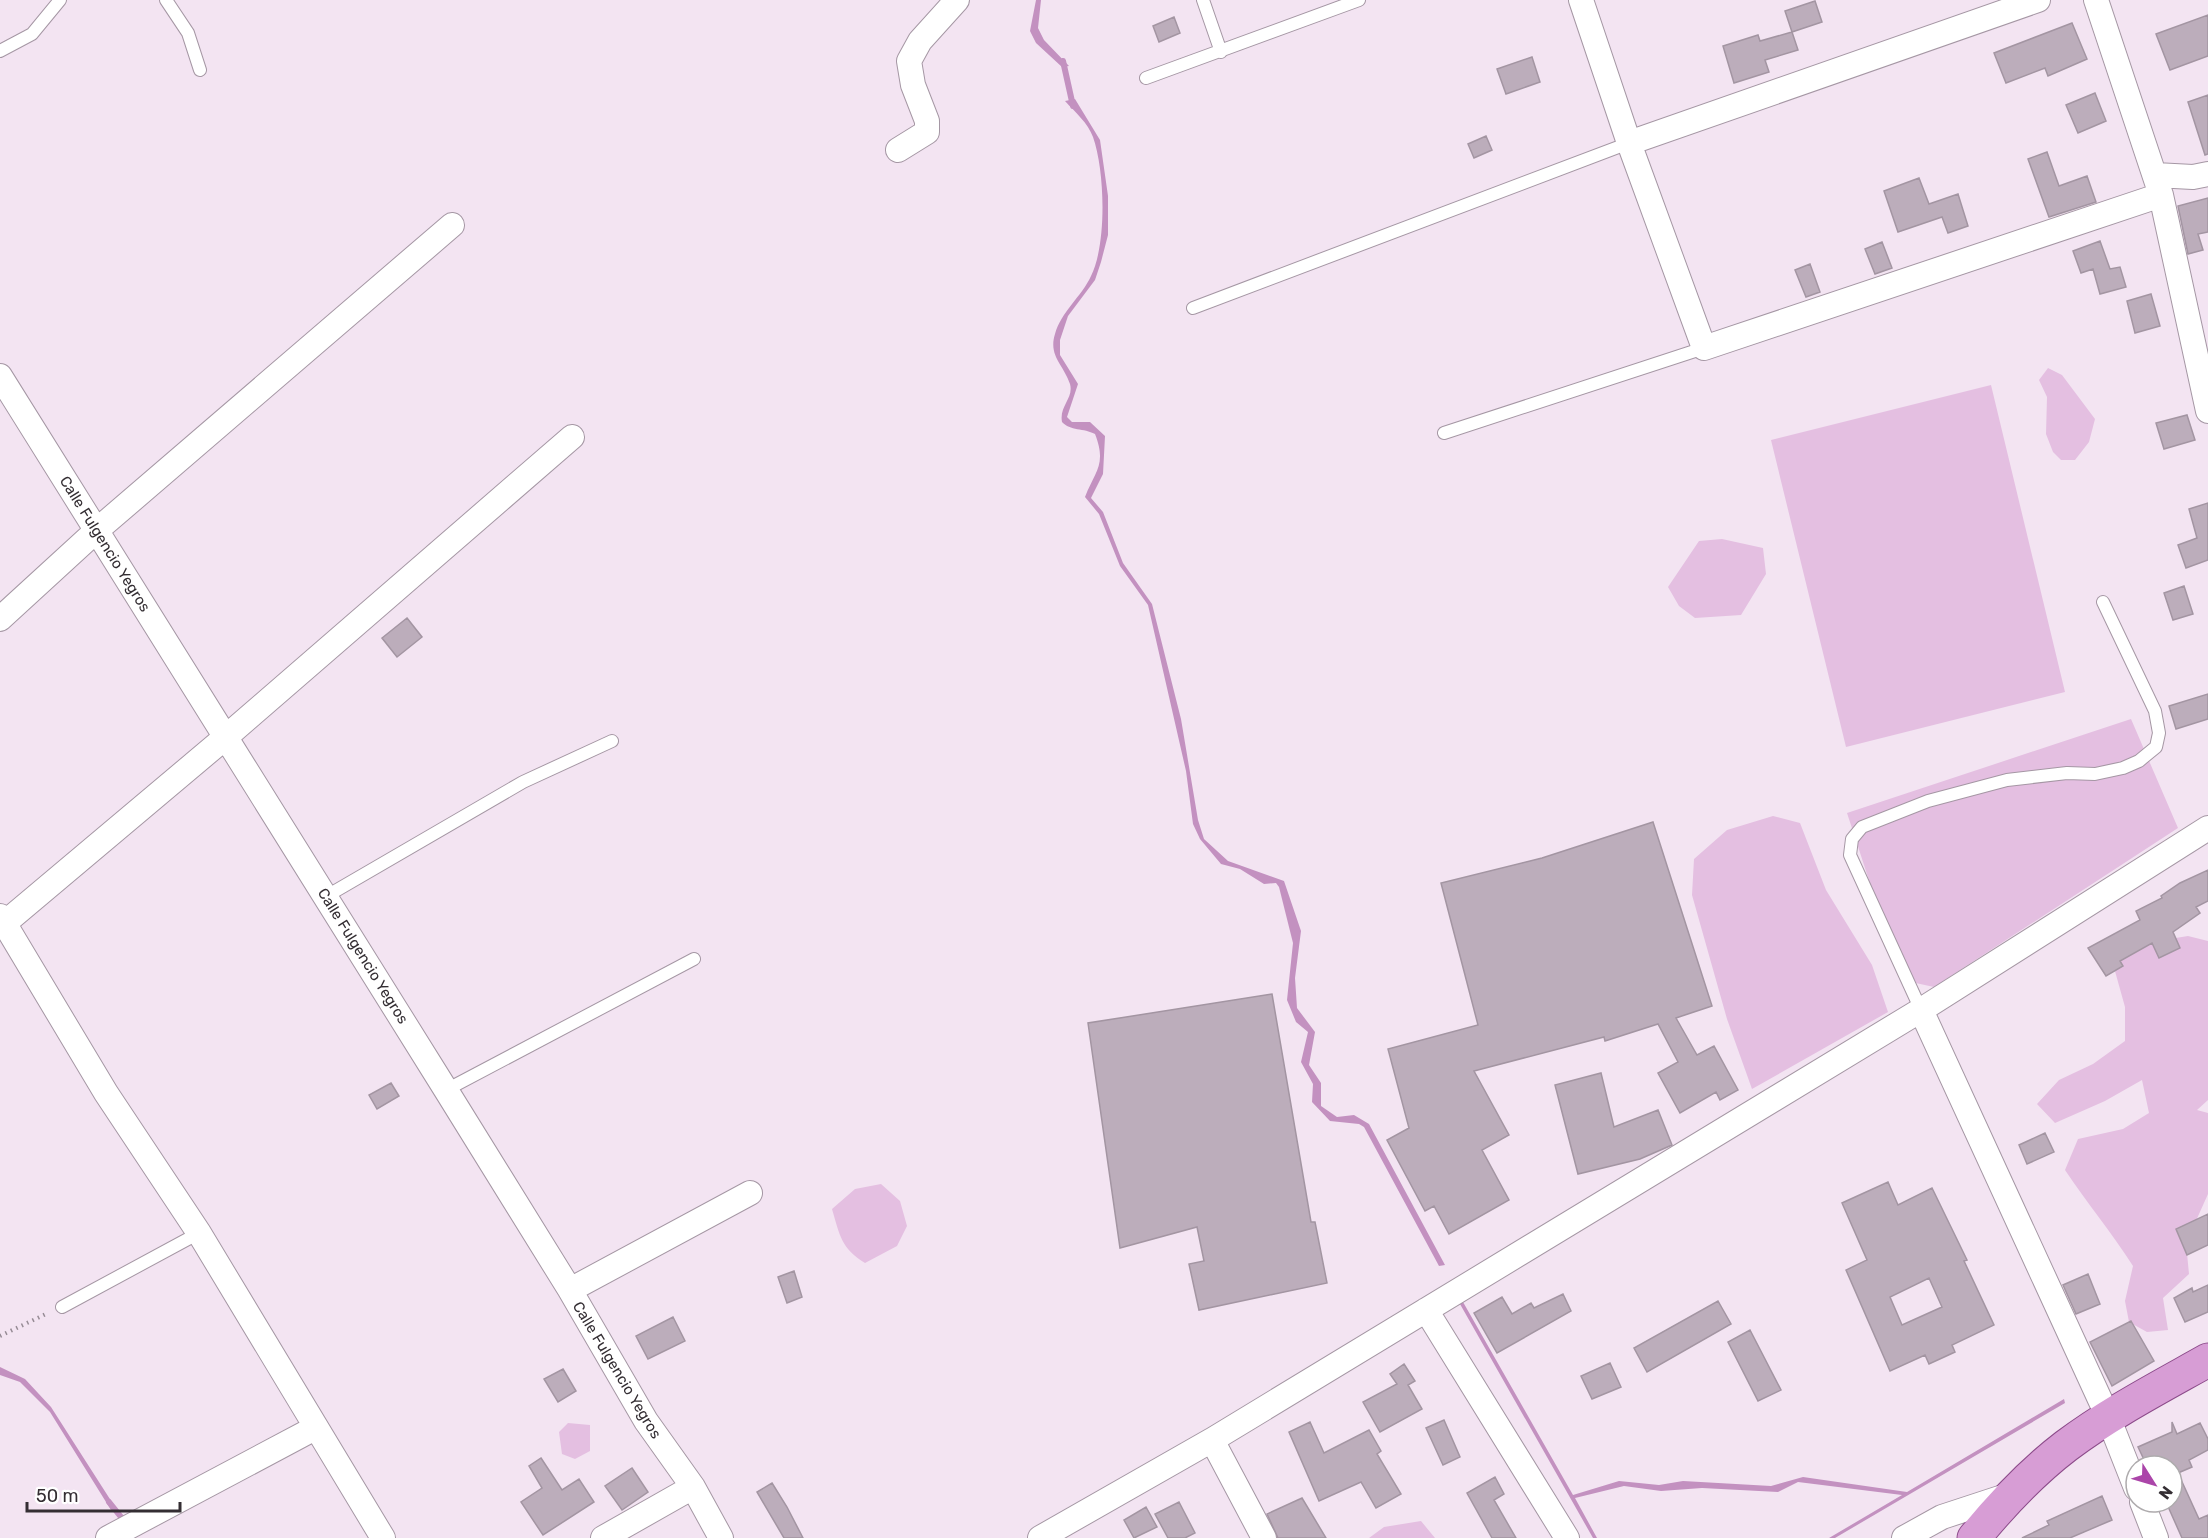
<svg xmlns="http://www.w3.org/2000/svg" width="2208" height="1538" viewBox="0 0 2208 1538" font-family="Rubik,sans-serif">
<rect width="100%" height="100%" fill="#f3e4f2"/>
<!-- green -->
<path fill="#e4bfe1" d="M2048,368L2062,375L2095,419L2089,442L2075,460H2061L2053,452L2046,434L2047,397L2039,380Z
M1991,385L2065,692L1846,747L1771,440Z
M1722,539L1763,548L1766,574L1741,615L1695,618L1679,606L1668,587L1699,541Z
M2131,719L2178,828L1934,987L1911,982L1882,920L1847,813Z
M1773,816L1800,823L1826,890L1872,965L1888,1012L1752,1089L1727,1019L1692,895L1694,859L1727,830Z
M2188,936L2208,941V1100L2197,1110L2208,1113V1194L2186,1243L2189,1274L2163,1298L2168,1330L2147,1332L2129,1322L2125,1301L2133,1266C2112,1233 2087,1203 2065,1170L2078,1139L2123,1129L2149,1113L2142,1080L2105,1101L2055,1123L2037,1104L2059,1080L2093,1064L2125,1041V1007L2113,964L2145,943Z
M881,1184L900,1201L907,1226L897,1246L865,1263C841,1248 840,1236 832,1209L855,1189Z
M568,1423L590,1425V1451L575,1459L562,1454L559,1432Z
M1421,1521L1435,1538H1369L1384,1527Z"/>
<!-- water -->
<path fill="#c391c0" d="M1036,0H1041L1038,28L1044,40L1069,66L1062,67L1036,43L1030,31Z
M1075,99L1100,140L1108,196V235L1101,262L1095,280L1068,316L1060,340V355L1078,384L1067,417L1072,422H1090L1105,436L1103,474L1091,498L1103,512L1123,563L1152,604L1181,719L1198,820L1204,839L1228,861L1284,881L1301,931L1295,978L1297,1008L1315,1032L1309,1065L1321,1083V1106L1337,1117L1354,1115L1369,1124L1445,1265L1439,1266L1364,1127L1359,1124L1330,1121L1312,1102L1313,1084L1301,1062L1308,1032L1296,1022L1287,1000L1293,943L1279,887L1276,883L1264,884L1240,869L1221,864L1200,839L1193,824L1186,771L1148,605L1120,566L1099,514L1085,497C1095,471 1107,465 1095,434C1084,428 1070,431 1062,422C1059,406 1074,398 1070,384C1064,365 1048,356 1055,334C1061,312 1082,296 1091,276C1107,244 1105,171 1093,137C1088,123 1075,112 1065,101Z
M1459,1295L1573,1495L1619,1481L1659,1485L1683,1481L1771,1486L1803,1477L1907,1492L2064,1399L2065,1403L1835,1538H1829L1902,1495L1798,1482L1778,1492L1702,1488L1661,1491L1624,1486L1575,1498L1597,1538H1593L1456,1297Z
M0,1367L25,1379L51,1407L115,1507L111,1510L50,1412L20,1382L0,1375Z"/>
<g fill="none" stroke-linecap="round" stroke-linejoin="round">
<!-- stream -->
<path stroke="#c391c0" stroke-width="6" d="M1063,61L1073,106
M109,1502L125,1522"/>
</g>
<!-- building -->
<path fill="#bcadbb" stroke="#a395a2" stroke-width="1.5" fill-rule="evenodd" d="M1815,1L1822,22L1792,32L1785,11Z
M2208,15V56L2170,70L2156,34Z
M1174,17L1180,33L1159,42L1153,26Z
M2072,23L2087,59L2048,76L2045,68L2006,83L1994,53Z
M1792,32L1798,50L1765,60L1769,72L1734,83L1723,46L1758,35L1760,41Z
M1532,57L1540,82L1506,94L1497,69Z
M2095,93L2106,121L2078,133L2066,105Z
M2208,95V154L2205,155L2188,102Z
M1486,136L1492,150L1474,158L1468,144Z
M2047,152L2059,186L2087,176L2096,202L2049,217L2028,159Z
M1919,178L1929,204L1958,194L1968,226L1948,233L1942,217L1898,232L1884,191Z
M2208,198V232L2198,234L2203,250L2188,254L2178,206Z
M2100,241L2110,269L2120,267L2126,287L2100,294L2093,269L2081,273L2073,251Z
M1882,242L1892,268L1875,274L1865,249Z
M1810,264L1820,292L1806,297L1795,270Z
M2151,294L2160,326L2135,333L2127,301Z
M2187,415L2195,440L2164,449L2156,423Z
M2208,503V560L2186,568L2178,545L2197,538L2189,509Z
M2184,586L2193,614L2173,620L2164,593Z
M407,618L422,637L397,657L382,638Z
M2208,694V719L2176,729L2169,706Z
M1653,822L1712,1006L1676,1018L1697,1055L1714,1046L1738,1090L1720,1100L1716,1092L1680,1113L1658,1073L1678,1062L1658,1024L1605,1041L1604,1037L1474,1071L1509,1135L1482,1150L1509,1200L1449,1234L1434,1206L1425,1211L1387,1140L1409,1128L1388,1049L1478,1025L1441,883L1542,858Z
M2208,870V901L2196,907L2200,913L2173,932L2180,948L2159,958L2152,943L2120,961L2123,966L2106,976L2088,948L2140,920L2136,911L2162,898L2161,896L2180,883Z
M1272,994L1311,1222H1315L1327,1283L1199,1310L1189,1264L1204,1261L1197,1227L1120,1248L1088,1023Z
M1601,1073L1614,1127L1658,1110L1672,1145L1640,1159L1578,1174L1555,1085Z
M391,1083L399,1096L377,1109L369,1095Z
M2045,1133L2054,1152L2027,1164L2019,1145Z
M1888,1182L1898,1205L1932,1188L1967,1260L1964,1261L1994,1325L1952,1345L1955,1352L1929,1364L1925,1355L1890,1371L1846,1270L1867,1260L1842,1203ZM1929,1278L1942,1307L1902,1325L1890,1297Z
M2208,1214V1245L2187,1255L2176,1229Z
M794,1271L802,1297L787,1303L778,1277Z
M2088,1274L2100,1304L2076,1314L2063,1285Z
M2208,1285V1312L2185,1322L2174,1298L2192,1288L2193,1292Z
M1563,1294L1571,1311L1497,1353L1474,1313L1502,1297L1512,1314L1531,1303L1534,1308Z
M1718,1301L1731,1324L1647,1372L1634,1348Z
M673,1317L685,1341L648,1359L636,1336Z
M2131,1321L2154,1361L2112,1386L2090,1342Z
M1750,1330L1781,1390L1758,1401L1728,1342Z
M1610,1363L1621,1387L1592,1399L1581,1376Z
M1404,1364L1415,1381L1408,1385L1422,1409L1380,1432L1363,1402L1397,1384L1390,1374Z
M563,1369L576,1391L558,1402L544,1379Z
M1444,1420L1460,1457L1443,1465L1426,1428Z
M1310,1422L1324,1453L1369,1430L1381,1451L1377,1454L1401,1494L1376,1508L1361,1482L1319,1501L1289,1432Z
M2172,1422L2177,1434L2200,1423L2208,1439V1450L2189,1460L2192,1467L2178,1473L2199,1519L2208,1515V1538H2182L2166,1502H2172V1466H2147L2138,1447L2172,1432Z
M541,1458L562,1490L579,1479L594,1502L543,1535L521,1502L542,1488L529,1466Z
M632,1468L648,1492L622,1510L605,1486Z
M1495,1477L1504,1494L1494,1500L1516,1538H1492L1467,1493Z
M772,1483L787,1507L803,1538H784L757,1492Z
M2102,1496L2112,1520L2070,1538H2022L2049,1525L2047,1521Z
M1302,1498L1326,1538H1278L1267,1514Z
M1179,1502L1195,1533L1185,1538H1168L1155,1514Z
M1146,1507L1157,1527L1134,1538L1124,1520Z"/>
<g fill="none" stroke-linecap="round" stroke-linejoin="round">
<!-- service casing -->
<g stroke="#a597a4" stroke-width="14">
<path id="service" d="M166,0L188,33L200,70
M1203,0L1221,52
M0,51L32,34L60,0
M1146,78L1359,0
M1193,308L1629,143
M1444,433L1704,348
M325,897L523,782L612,741
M1921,1010L1850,855L1852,839L1862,827L1928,801L2007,780L2067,773L2095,774L2123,768L2139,761L2156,747L2159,733L2155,711L2103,602
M446,1090L694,959
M62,1307L199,1233"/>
</g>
<!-- minor casing -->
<g stroke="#a597a4" stroke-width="26">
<path id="minor" d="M1581,0L1629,143L1704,348L2161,195
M2096,0L2161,195L2208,411
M1629,143L2038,0
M898,150L927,132V121L913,85L909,61L920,41L957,0
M2155,175L2193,177L2208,174
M0,376L446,1090L570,1290L646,1421L693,1487L721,1538
M0,619L96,531L452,225
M0,916L106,1093L199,1233L383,1538
M0,927L227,736L572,437
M1921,1010L2108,1417L2136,1488
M570,1290L750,1193
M1426,1310L1567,1538
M1212,1440L1264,1538
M2142,1502L2156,1538
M108,1538L315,1428
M603,1538L693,1487
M1040,1538L1212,1440L1921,1010L2208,828
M1904,1538L1942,1517L2012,1494"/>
</g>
<!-- primary casing -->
<g stroke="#8c4b8a" stroke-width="35">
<path id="primary" d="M1974,1538C2001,1505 2032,1472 2066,1446C2110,1413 2160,1387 2208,1360"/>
</g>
<!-- path -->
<path stroke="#968b95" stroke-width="4" stroke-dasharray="1.5 4.5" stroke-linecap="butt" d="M0,1336L48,1313"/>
<!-- service -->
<use href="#service" stroke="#fff" stroke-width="12"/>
<!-- minor -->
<use href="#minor" stroke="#fff" stroke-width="24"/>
<!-- primary -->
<use href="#primary" stroke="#d79dd5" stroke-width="33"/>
</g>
<g text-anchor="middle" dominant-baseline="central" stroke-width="4.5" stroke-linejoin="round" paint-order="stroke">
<!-- street labels -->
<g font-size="15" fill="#342e33" stroke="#fff">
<text transform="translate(105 544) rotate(58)">Calle Fulgencio Yegros</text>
<text transform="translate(363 956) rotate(58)">Calle Fulgencio Yegros</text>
<text transform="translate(617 1370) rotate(59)">Calle Fulgencio Yegros</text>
</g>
</g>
<!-- north arrow -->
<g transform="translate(2154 1484) rotate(127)"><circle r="28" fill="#ffffff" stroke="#aeabad" stroke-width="1.5"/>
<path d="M0-4.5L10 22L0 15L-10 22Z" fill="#ab45a9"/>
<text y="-9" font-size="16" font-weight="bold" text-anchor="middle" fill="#342e33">N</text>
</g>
<!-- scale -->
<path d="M27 1502v9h153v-9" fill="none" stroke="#342e33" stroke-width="3"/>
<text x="36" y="1502" font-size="18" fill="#342e33" stroke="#ffffff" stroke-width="4.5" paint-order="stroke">50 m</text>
</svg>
